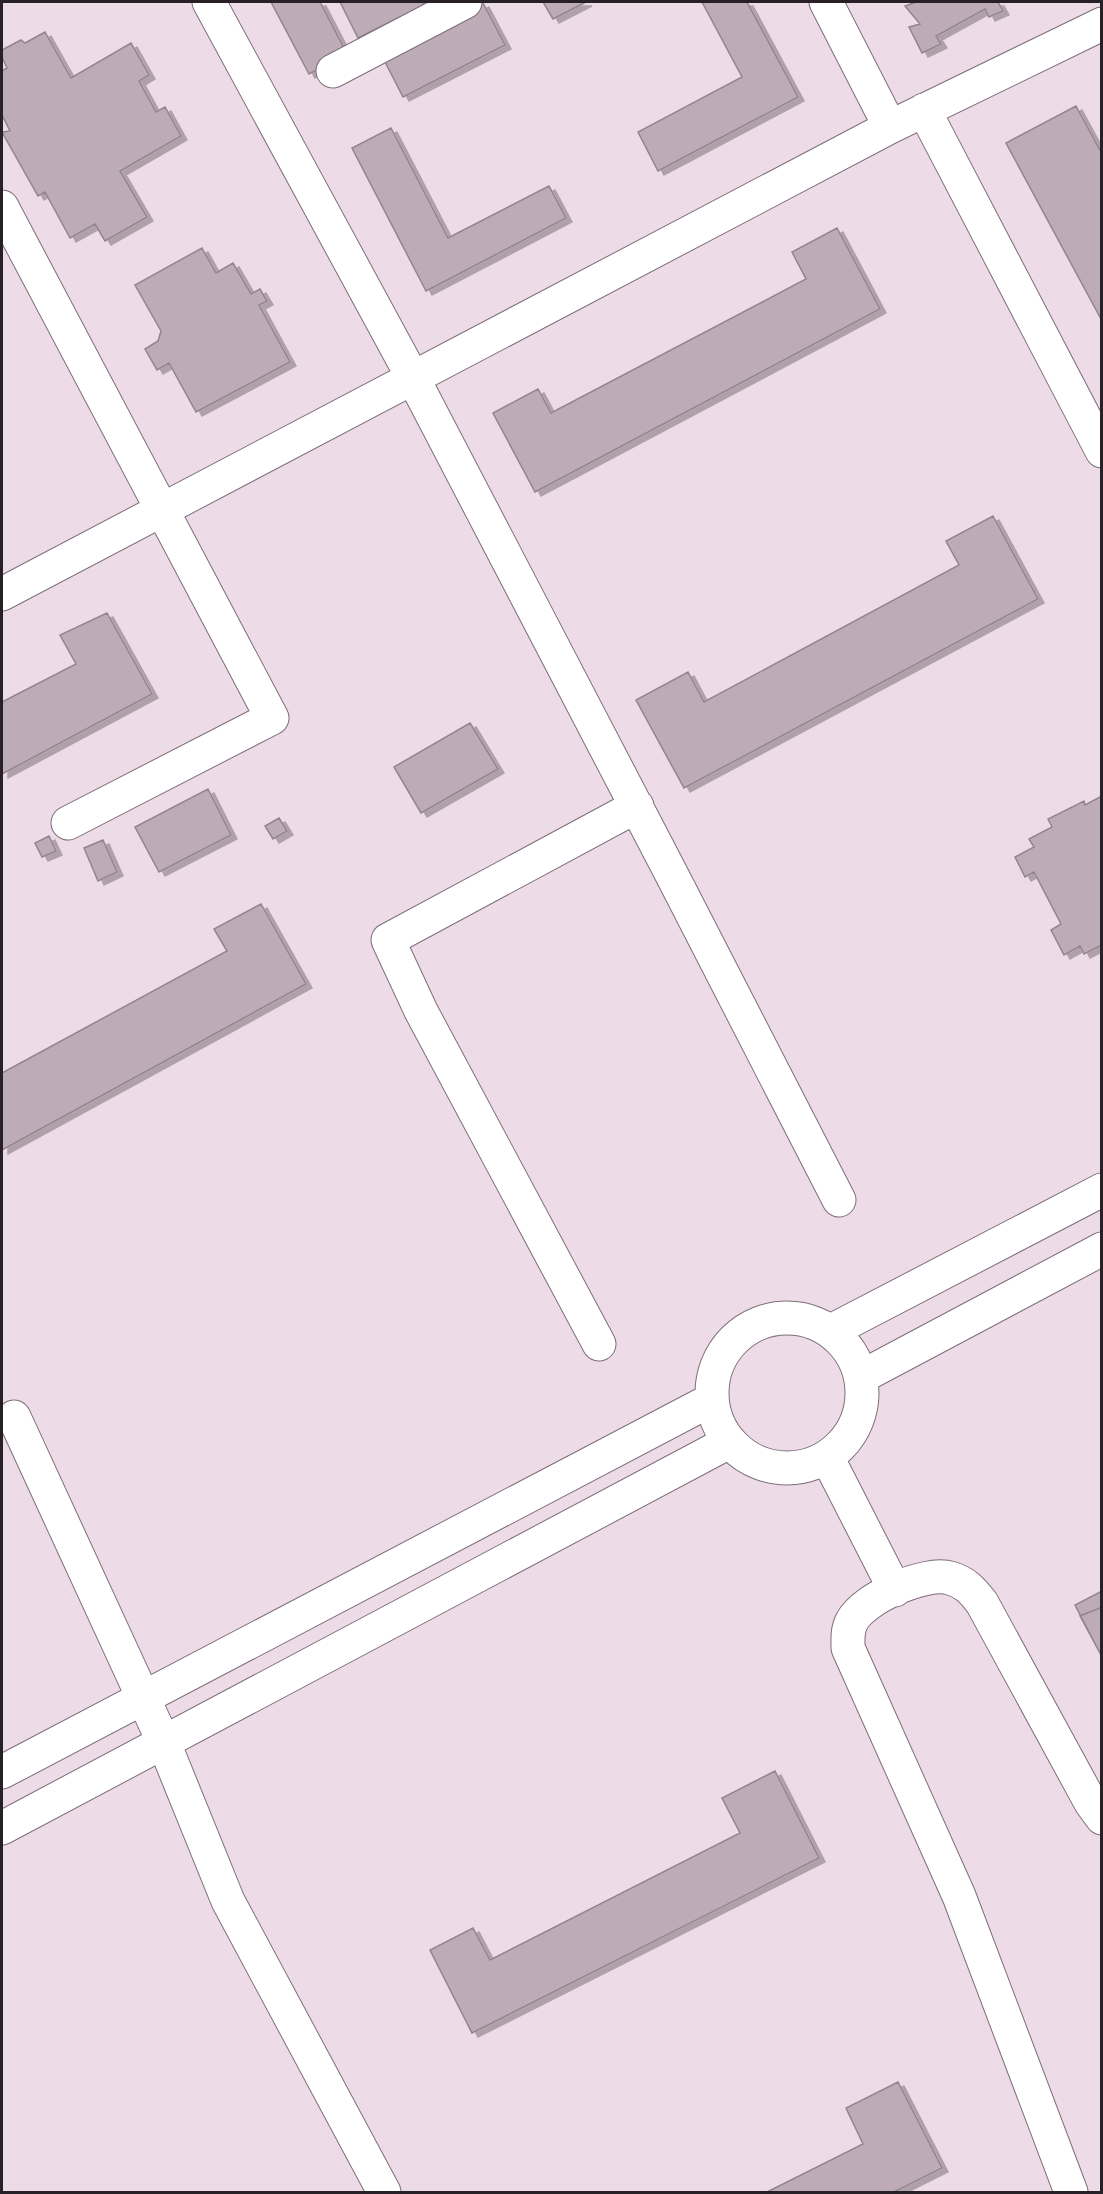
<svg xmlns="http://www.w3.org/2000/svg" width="1103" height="2194" viewBox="0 0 1103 2194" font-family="Barlow,sans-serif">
<defs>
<filter id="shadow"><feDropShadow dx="6" dy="4" stdDeviation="0" flood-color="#0004"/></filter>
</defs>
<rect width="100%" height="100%" fill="#eddce8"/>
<!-- building -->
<path fill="#bdacb8" stroke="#94848f" stroke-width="1.5" filter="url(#shadow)" d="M271,2H320L347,54L309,74Z
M340,2H422L424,5L358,38Z
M543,2H586L553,19Z
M702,2H747L798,97L658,171L638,132L742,77Z
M916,2H998L1003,11L989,17L985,9L936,36L941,44L922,53L909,27L920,24L905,6Z
M483,3L505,45L403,97L381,54Z
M45,32L71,78L131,43L149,75L139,81L156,112L165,107L181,136L120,171L147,217L105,241L95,224L70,238L45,192L38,196L2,132L10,131L2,115V71L7,68L2,57V50L21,40L25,43Z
M1076,106L1102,154V321L1006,143Z
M391,128L448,238L549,186L566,218L426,291L352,148Z
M837,228L880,309L535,492L493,413L538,389L551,413L806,279L792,252Z
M202,248L216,273L233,263L251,294L260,289L267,301L259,305L290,362L196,412L169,363L157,370L145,349L158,341L161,331L135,285Z
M993,516L1038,599L684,788L636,700L688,672L704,702L959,565L946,541Z
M107,613L152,694L2,774V702L76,664L60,635Z
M470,723L498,769L421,813L394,767Z
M208,789L231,835L159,872L135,827Z
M1102,796V945L1084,954L1080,946L1064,955L1051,930L1061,924L1034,872L1025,877L1015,857L1034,847L1029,839L1052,827L1048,819L1084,801L1085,805Z
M279,818L287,831L273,839L265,826Z
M49,836L56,851L42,857L35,843Z
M103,840L117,872L98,881L84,848Z
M261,904L306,984L2,1150V1073L227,951L214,929Z
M1102,1591V1657L1075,1605Z
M1102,1607V1657L1080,1616Z
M775,1771L819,1858L472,2033L430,1950L473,1928L490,1960L740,1833L722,1798Z
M898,2082L942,2168L894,2192H767L863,2144L846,2108Z"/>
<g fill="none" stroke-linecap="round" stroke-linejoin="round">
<!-- minor casing -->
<g stroke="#7d6e79" stroke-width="35">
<path id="minor" d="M209,2L413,378L673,877L839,1200
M826,2L890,127
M333,71L465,2
M924,110L1102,451
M2,207L272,718L68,823
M2,594L890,127L1102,24
M712 1393a75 75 0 1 1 150 0a75 75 0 1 1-150 0Z
M831,1331L1102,1190
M599,1344L421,1011L388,940L637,806
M861,1377L1102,1249
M14,1417L164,1743L228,1901L384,2192
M827,1457L895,1590
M2,1772L711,1400
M2,1828L729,1442
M1071,2192L959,1896L848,1648C848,1639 847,1630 852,1621C864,1598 925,1571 950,1578C965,1582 973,1591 982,1603L1091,1803L1102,1818"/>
</g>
<!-- minor -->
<use href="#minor" stroke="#fff" stroke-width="33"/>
</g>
<!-- border -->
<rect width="1103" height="2194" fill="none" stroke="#272126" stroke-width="6"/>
</svg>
